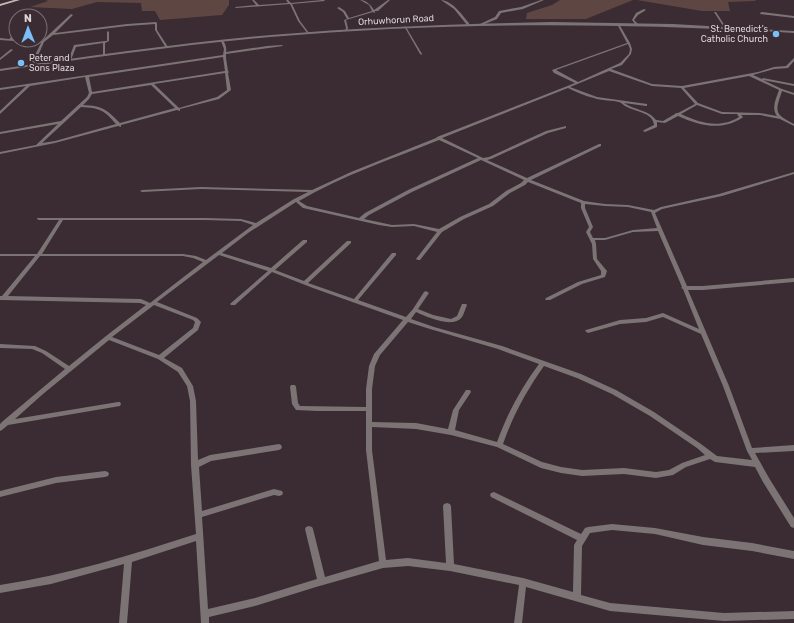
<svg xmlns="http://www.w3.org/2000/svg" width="794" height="623" viewBox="0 0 794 623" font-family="Rubik,sans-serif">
<rect width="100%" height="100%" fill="#3a2c32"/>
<!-- green -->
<path fill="#5e4743" d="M46,0H229V5L222,15L160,20L155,11H142L141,3L97,2L72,9L30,7L48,1Z
M560,0H633L586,19H526L527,13L552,5Z
M637,0H756L755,1L728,2L730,11H702Z"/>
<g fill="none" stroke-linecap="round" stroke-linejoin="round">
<!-- minor -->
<path fill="#7b7374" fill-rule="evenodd" d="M252,0H254L259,5L288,3L286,0H288L291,3L322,0H324L325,1L292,4L300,21L309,33L308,34L298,21L290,4L236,8L235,7L256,5Z
M360,0C366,0 371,5 374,10L388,0H390L378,11H375V13L373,12L346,20L348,28L347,31H345L346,28L344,20L347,19L343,12L337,8L339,7L345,11L349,18L372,11L369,5Z
M441,0C453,1 462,15 469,23V25H467L454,9Z
M541,0H544L523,9L501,13L497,19L482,25L480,24L495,17L499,11L521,7Z
M644,9L646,10L638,15L634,20L638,24L636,25L632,20L636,13Z
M714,12H716L727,29H725Z
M761,12L794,16V18L760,14Z
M71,14L73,15L55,33L127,24L156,22L157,23V30L168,47L166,48L155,30V24L127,26L53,35L44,42L34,65L32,66L30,65L41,43L0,40V38L9,39L16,33V35L12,39H16V40L42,41Z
M618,23L619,24L630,43L632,49L631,54L622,65L611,69L652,84L682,86L758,72L774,67L786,66L794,58V61L788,68L774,69L753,75L762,79L763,78L794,84V86L763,80L782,89L794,93V95L782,91C775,112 774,114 794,124V126L780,119L760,115H741L743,117L742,118C721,131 700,126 678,116L665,123L657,122V127L645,132L643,131L644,130L654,125C653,113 637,112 627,107C624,106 622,103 619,102C613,100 601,101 594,98C585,96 576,92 568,88L442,138L483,158L489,157L546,131L566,126V128L548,133L491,159L487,160L527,178L599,144H601V146L531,180L584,201L605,204L628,205L654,210L661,207L719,194L794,172V174L722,196L662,209L655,213L687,286H703L794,278V282L703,290H688L729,386L752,448L794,445V451L755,453L769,478L794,518V528L791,527L763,482L755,467L715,462L710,459L686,467L673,475L656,478L624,474L582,476L561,473L541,468L497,447L451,435L416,429L372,427V450L386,560L408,558L446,563L443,506L444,504L447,503L450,504L451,506L454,564L523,578L573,592L574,545L577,540L491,497L490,495L491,493L494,492L581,534L585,528L588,527L612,524L655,528L703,537L752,543L794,551V559L752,551L703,545L655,534L612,530L590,533L582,546L581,595L610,603L724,613L794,611V619L724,621L610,611L526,587L522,623H514L519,585L450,571L408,566L383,568L316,587L255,606L209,617V623H201L196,541L132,562L127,623H119L124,564L51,584L0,593V585C67,575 131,555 196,534L191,465L190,401L187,386L178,372L158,359L109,340L43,394L15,419L118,402H120L121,404L120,406L8,425L2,430L0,431V424L3,421L65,369L42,353L32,349L0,348V344L35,346L46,351L69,366L106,336L146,305L140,303L0,300V296H2L35,256H0V254H37L59,220H39L37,219V218H205L241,219L256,223L294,199L308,192L201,189L142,192L140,191L142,190L201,187L312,190L351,172L436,138L437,137L575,83L554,73L552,70L627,43L617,24ZM628,44L630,49L629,54L620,63L578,82L556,70ZM609,71L652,86L681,88L695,104L678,113H676L675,114L663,121L656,120C649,110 634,110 624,103L646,106H647V104L597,97L570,87ZM749,76L779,90C776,99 771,108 777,116L760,113L722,112L698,103L684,88ZM697,105L722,114H737L739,117C720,129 700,123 681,114ZM439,140L478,158L408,190L365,213L359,218L307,206L299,201C343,175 392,159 439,140ZM481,160L524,180L521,183L506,191L489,204L460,217L439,229L414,224L392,225L364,219L369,215L412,192ZM528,182L581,203V208L589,227L586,232L592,244L593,259L601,271V275L578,282L546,298L545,299L546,300H550L582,284L605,277L607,271L597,259L596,244L595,240H605L633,232L658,231L682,287L681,288L683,289L699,329L663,313L646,318L620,320L586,330L585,331L588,333L620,324L646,322L663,317L701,334L723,386L747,451L752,460L717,456L701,444L654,412L616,390L581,374L502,346L434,327L411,319L416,312C427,317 453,329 462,317C464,314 465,309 467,305L466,304H462L457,316L451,319L433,315L418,309L429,293L426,291L424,292L413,309L406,317L358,300L396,255V253H392L354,299L308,283L351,243V241H347L304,281L275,270L307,242V240H303L271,268L222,253L248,233L296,202L303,208L379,225L392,227L414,226L437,232L416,259L418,260H420L442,232L464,219L493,206L510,193L525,185ZM585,204L605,206L628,207L651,212L657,228L633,230L605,238H593L590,232L593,227L585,208ZM63,220H205L241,221L253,225L206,260L196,256L183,254H42ZM219,255L268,271L231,303L230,304L231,305H235L272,272L313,288L403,320L374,354L369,366L366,389V407L300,406L298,403L296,387L295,385H291L290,387L292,404L296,410L317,411H366V450L379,561L325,577L313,529L312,527L309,526L306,527L305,529L317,579L255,598L208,609L202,517L274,495L279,496L282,495L283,493L282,491L274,489L202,511L199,467L211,461L279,450L281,449L282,447L281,445L279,444L210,455L198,460L196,401L193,386L182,368L164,358L198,330L201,322L197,318L157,302ZM40,256H183L193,258L203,262L150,303L141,299L8,296ZM154,305L193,320L195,322L193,328L159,355L112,337ZM408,322L430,329L498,349L539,364C521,388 507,414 497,442L455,430L459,410L471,392L470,390H466L453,410L448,429L416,423L372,422V389L375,366L380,355ZM544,366L577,378L612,394L650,416L697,448L705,455L682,463L669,470L656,472L624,468L582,470L561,467L542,462L503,444C513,415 527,390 544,366Z
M404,26L406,27L422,54V55L420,54Z
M108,31L109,32V41L105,43V56L103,55V43L76,47L71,60L68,61L74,45L105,41H107V32Z
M222,40C225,42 227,48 226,52L267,46L282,45L283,46L226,54V58L228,71L229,72L228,73L231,90L219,99L180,109V111L177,110L121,125V127L118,126L55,143L0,154V152L36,145L58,124L0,134V132L61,121L87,97L89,93L85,77L30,86L0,114V111L26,86L0,90V88L223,55L224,49L221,41ZM223,57L225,71L92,92L89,77ZM225,73L227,90L217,97L179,108L154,84ZM151,85L175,108L120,123C106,109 103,106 83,105L89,99L92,94ZM81,107C100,108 104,110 116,124L55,141L42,143Z
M11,49L13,50L0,60V58Z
M105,471L108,472L109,474L108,476L105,477L56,483L0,497V491L56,477Z"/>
<!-- tertiary -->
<path fill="#7b7374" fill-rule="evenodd" d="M552,22L673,24L794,31V33C619,22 445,22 270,37C180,45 90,58 0,71V69C90,56 180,43 271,35C364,27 458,24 552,22Z"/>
<!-- primary -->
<path fill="#c6b5b7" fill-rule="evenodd" d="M14,0H20L0,6V4Z"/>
</g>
<!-- markers -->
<g fill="#7bbef9" stroke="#3a2c32" stroke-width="1.5">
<circle cx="776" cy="34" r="4"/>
<circle cx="21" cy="63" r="4"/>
</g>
<g text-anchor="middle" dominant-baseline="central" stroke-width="4" stroke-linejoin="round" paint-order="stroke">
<!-- far-street labels -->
<g font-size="9" fill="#ded5d9" stroke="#3a2c32">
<text transform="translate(396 20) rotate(-3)">Orhuwhorun Road</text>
</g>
<!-- far-poi labels -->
<g font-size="9" fill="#ded5d9" stroke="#3a2c32" text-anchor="end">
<text x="768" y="29">St. Benedict's<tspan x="768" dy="10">Catholic Church</tspan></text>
<text x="29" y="58" text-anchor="start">Peter and<tspan x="29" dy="10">Sons Plaza</tspan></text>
</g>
</g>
<!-- north arrow -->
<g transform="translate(28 28) rotate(359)"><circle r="19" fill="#3a2c32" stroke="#7c7075"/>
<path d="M0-3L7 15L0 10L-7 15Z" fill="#7bbef9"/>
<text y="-6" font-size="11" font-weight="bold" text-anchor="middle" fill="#ded5d9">N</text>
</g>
</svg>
